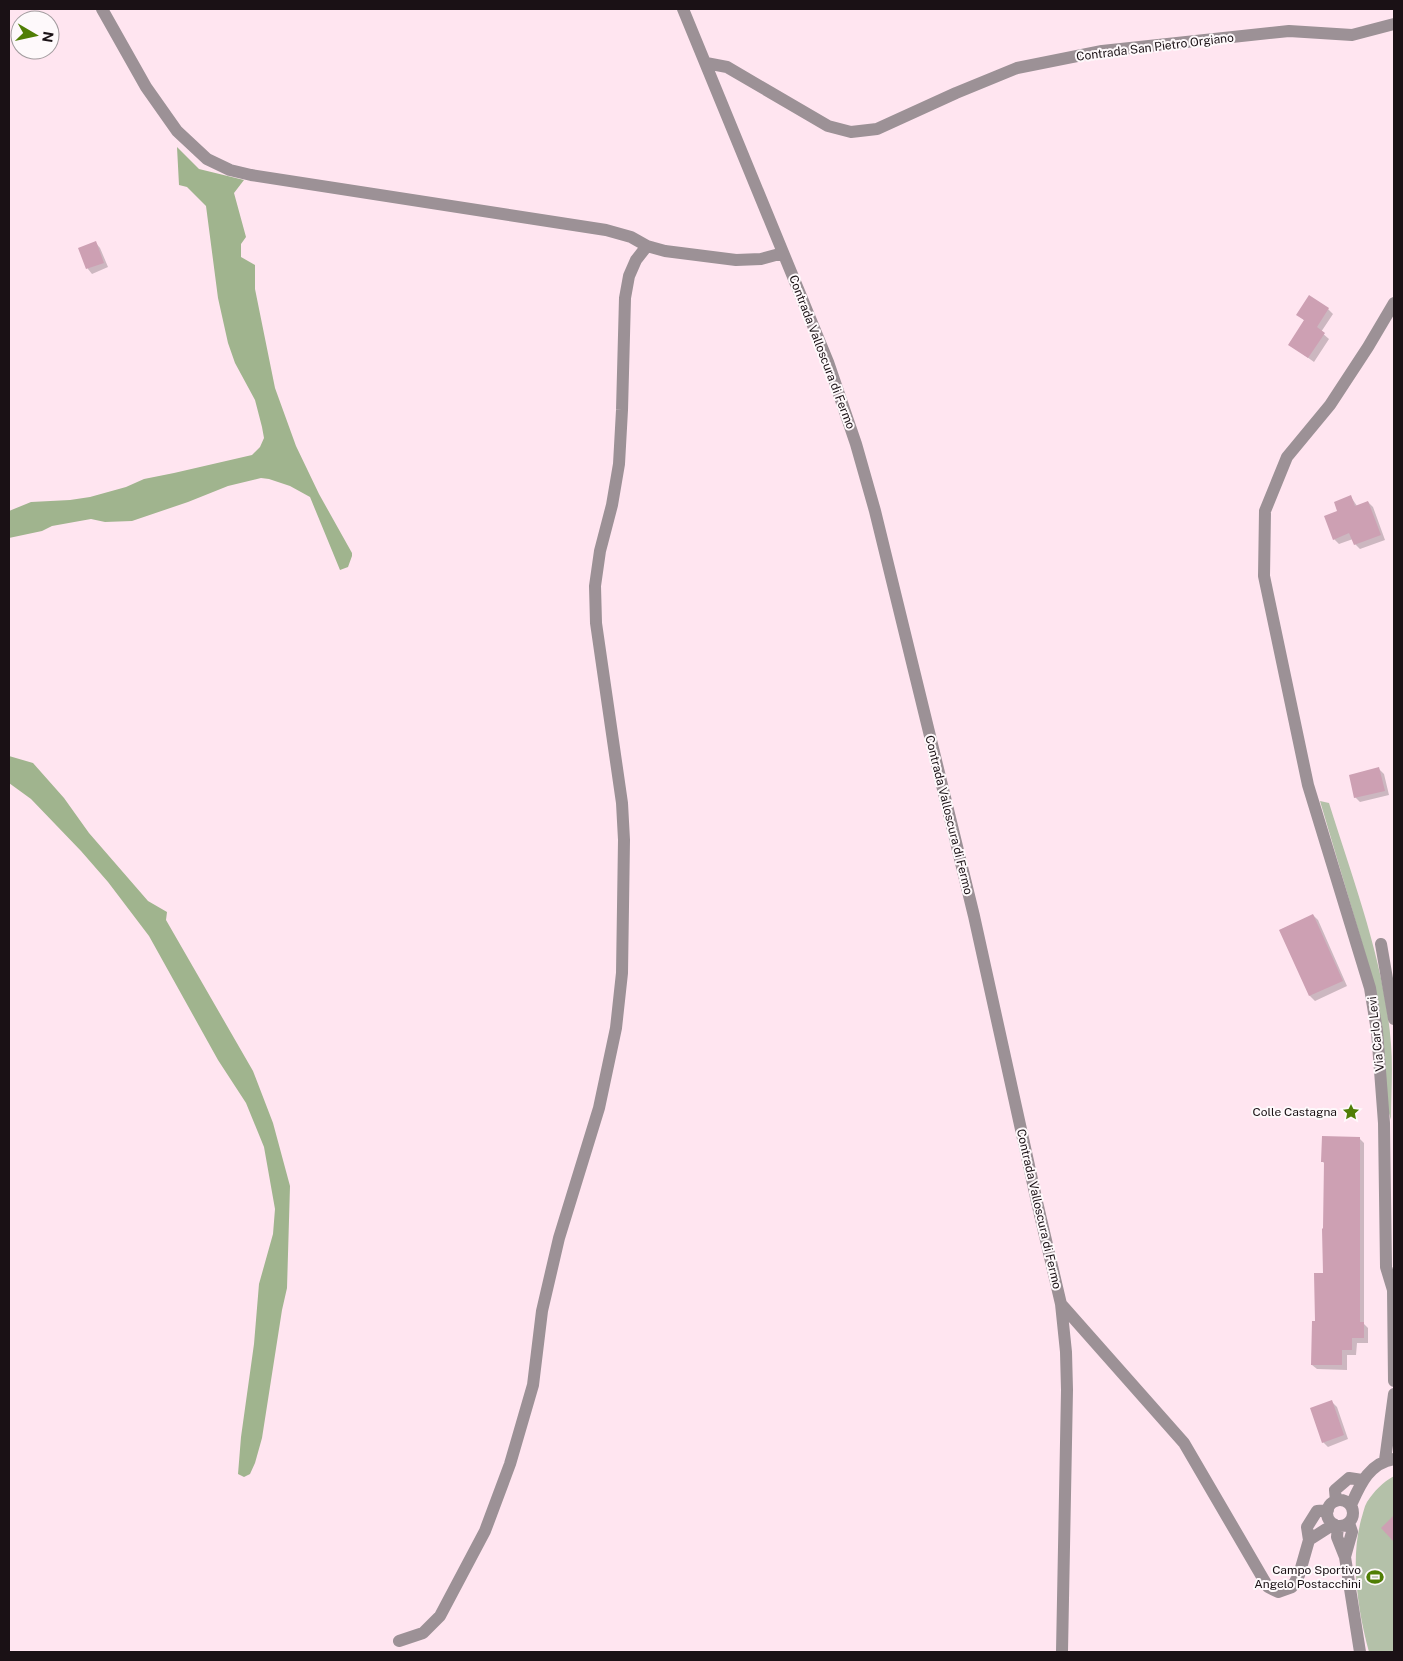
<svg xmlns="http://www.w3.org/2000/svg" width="1403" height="1661" viewBox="0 0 1403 1661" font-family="'Public Sans',sans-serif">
<rect width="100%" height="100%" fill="#ffe5f0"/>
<!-- green -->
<path fill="#b4c1a9" d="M1320,801L1329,803C1353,880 1385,964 1391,1044C1393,1069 1391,1095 1391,1120L1386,1103L1375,987Z
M1394,1476V1652H1369C1358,1611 1350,1561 1361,1520C1363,1514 1364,1507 1367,1502C1374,1491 1383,1482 1394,1476Z"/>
<!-- forest -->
<path fill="#a0b48e" d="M177,147L199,169L244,180L234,193L246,237L241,244V257L255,265V289L275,388L296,446L319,494L352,553V556L348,567L340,570L310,497L290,486L269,479L261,478L228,486L188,502L132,521L105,522L91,519L52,526L42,531L9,538V511L31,502L70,500L90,497L126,487L144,479L174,473L252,455L260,447L264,438L262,427L255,400L235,363L228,343L218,298L206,206L187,187L179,185Z
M9,756L33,763L64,798L89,833L148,901L167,912L166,920L253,1071L273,1123L290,1186L287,1288L282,1310L262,1438L255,1463L250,1474L244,1477L238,1474L241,1437L254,1344L259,1284L273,1234L275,1209L264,1147L246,1103L218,1060L149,936L108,882L81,851L31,799L9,783Z"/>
<!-- shadow -->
<path fill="#0003" d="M96,243L100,248L108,267L92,274L88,269L80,249Z
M1328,309L1333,314L1321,332L1329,339L1314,362L1289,344L1305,321L1298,315Z
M1351,497L1357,506L1368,502L1373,507L1385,540L1360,549L1355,544L1353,539L1339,544L1334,539L1339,512Z
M1379,769L1384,774L1389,795L1360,802L1355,797Z
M1313,915L1318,920L1347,986L1315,1001L1310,996L1280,930Z
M1359,1138L1364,1143V1324L1368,1328V1343H1357L1356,1355H1347V1370L1317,1369L1312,1365L1316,1322L1324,1274L1325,1164L1323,1162Z
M1332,1402L1337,1407L1348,1439L1328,1447L1323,1442Z"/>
<!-- building -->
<path fill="#cda0b3" d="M96,241L104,263L86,269L78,248Z
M1309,295L1329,308L1317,327L1325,333L1308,358L1288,345L1304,320L1296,315Z
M1351,495L1355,506L1368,501L1381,535L1354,545L1349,533L1333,540L1324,516L1337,511L1334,502Z
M1379,767L1385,791L1354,798L1349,775Z
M1313,914L1343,981L1309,996L1279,930Z
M1322,1136L1360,1137V1322H1364V1338H1352V1350H1342V1365H1311L1312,1321H1315L1314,1273H1323L1322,1229L1323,1228L1324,1162H1321Z
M1332,1400L1344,1435L1322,1443L1310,1408Z
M1394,1515V1542L1381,1528Z"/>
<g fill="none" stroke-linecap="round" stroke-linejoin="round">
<!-- minor -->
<path stroke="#9c9196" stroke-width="12" d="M102,9L146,87L177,131L207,159L230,170L251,175L606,230L631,237L647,246L665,251L736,260L761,259L783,253
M683,9L828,362L856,444L875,511L974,916L1037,1202L1061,1304L1066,1352L1067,1390L1062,1652
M706,63L727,67L828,126L851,132L877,129L956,93L1017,68L1102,51L1289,31L1352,35L1394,24
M1394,303L1368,347L1330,405L1287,457L1265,511L1264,576L1308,785L1370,988L1377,1031L1384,1123L1386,1267L1393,1290L1394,1381
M1381,944L1394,1019
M1061,1304L1184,1443L1268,1587L1278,1592L1292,1587L1299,1575L1309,1540L1307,1527L1317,1511L1328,1510
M1385,1460L1394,1394
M1327 1513a13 13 0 1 1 26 0a13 13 0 1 1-26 0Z
M1336,1501L1335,1490L1349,1478L1362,1480
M1351,1505C1360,1485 1369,1463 1394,1459
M1338,1526L1337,1537L1345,1557L1360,1652
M1309,1540L1334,1524
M1345,1557L1352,1532L1349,1523
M399,1641L423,1633L440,1616L485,1531L510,1464L533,1385L542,1311L559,1238L599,1108L616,1028L622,973L624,840L622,803L596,623L595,586L600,551L612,505L619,464L622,410L625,298L629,276L636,260L647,246"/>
</g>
<!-- icons -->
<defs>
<g id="sight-bare" transform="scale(1.35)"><path d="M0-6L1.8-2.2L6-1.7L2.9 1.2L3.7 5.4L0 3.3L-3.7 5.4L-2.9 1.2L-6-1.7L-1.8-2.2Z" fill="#507e05" stroke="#fef9fb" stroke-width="2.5" paint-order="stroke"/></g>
<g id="stadium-bare" transform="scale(1.35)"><path d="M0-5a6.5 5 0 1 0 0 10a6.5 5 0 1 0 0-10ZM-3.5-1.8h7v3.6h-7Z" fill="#507e05" stroke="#fef9fb" stroke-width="2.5" paint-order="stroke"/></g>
</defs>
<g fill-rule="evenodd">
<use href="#sight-bare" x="1351" y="1112"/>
<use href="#stadium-bare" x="1375" y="1577"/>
</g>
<g text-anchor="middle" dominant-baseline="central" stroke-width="4" stroke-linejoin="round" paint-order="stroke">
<!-- street labels -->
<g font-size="12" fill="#1a1115" stroke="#fef9fb">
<text transform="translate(1155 47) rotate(-7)">Contrada San Pietro Orgiano</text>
<text transform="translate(822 352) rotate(69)">Contrada Valloscura di Fermo</text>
<text transform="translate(949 815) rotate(76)">Contrada Valloscura di Fermo</text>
<text transform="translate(1376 1034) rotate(-96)">Via Carlo Levi</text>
<text transform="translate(1039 1209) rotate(77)">Contrada Valloscura di Fermo</text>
</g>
<!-- poi labels -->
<g font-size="12" fill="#1a1115" stroke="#fef9fb" text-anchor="end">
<text x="1337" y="1112">Colle Castagna</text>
<text x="1361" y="1570">Campo Sportivo<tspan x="1361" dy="14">Angelo Postacchini</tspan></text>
</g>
</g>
<!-- border -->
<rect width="1403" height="1661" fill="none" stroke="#1a1115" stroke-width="20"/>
<!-- north arrow -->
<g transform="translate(35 35) rotate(99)"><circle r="24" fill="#fef9fb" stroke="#a39c9f"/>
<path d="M0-4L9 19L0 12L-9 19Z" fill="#507e05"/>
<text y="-8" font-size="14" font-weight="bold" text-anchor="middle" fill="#1a1115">N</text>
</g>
</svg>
